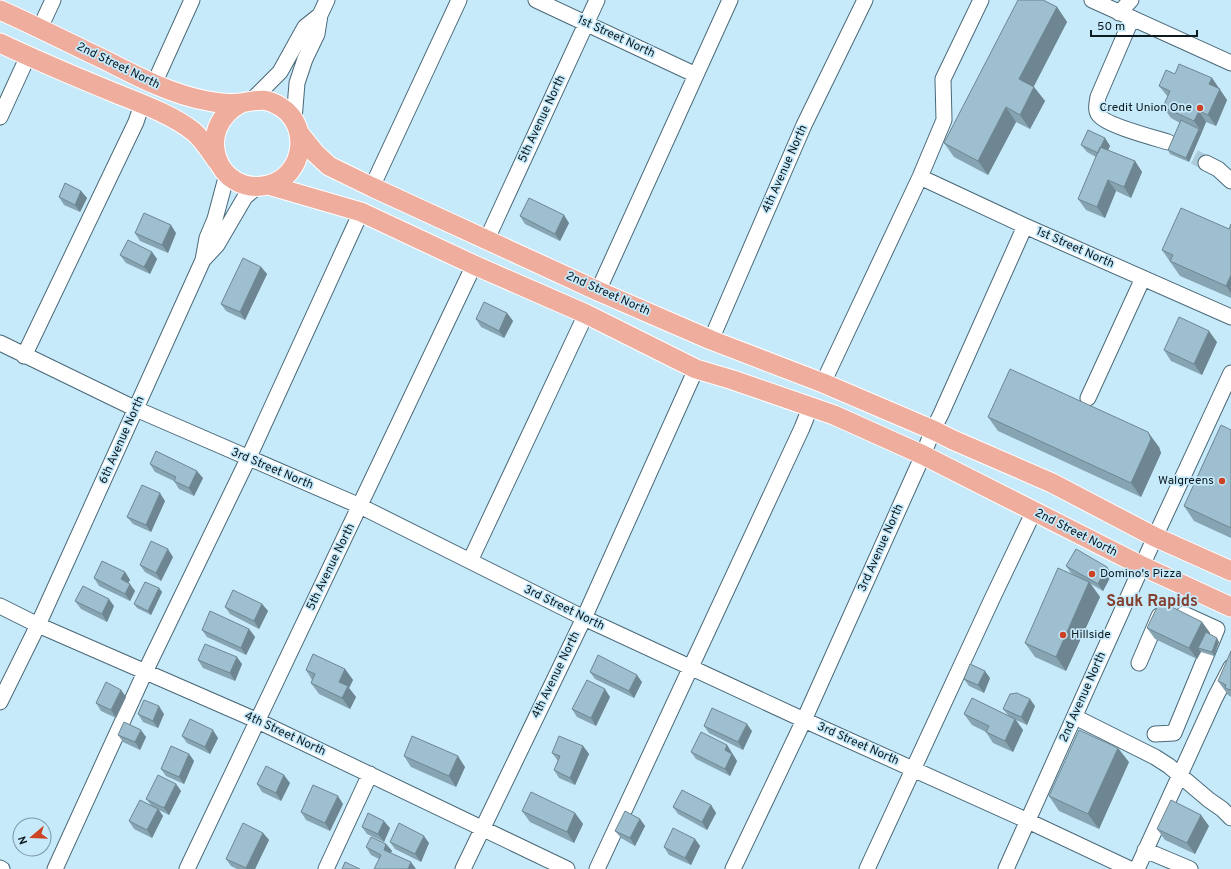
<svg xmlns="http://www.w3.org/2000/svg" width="1231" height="869" viewBox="0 0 1231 869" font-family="Overpass,sans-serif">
<rect width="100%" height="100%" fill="#c7eafb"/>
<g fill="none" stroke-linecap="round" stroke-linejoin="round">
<!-- minor-tunnel -->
<path stroke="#abcbda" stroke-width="15" stroke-dasharray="15 8" stroke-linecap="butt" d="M1174,146L1206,163"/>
<!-- minor casing -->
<g stroke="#4a6978" stroke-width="17">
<path id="minor" d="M536,0L696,75
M1092,0L1231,63
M1119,13L1131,0
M1132,18L1098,97C1097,103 1095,110 1099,115C1105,125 1155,138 1168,142
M40,28L53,0
M154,84L192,0
M252,100L280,72L305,27L320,15L327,0
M0,117L28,56
M294,120L297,83L305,59L317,34L320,15
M1206,163L1218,169L1231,181
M920,177L1025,226L1231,317
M372,187L459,0
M487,239L597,0
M203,260L207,238L215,219L227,174
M598,291L730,0
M711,340L804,125L865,0
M0,343L136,409L360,506L584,618L804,720L1028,821L1130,869
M24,356L136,122L142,104
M823,383L920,177L944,120L943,79L981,0
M1088,398L1143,278
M470,561L586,314
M0,606L38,625L258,721L567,869
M1139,663L1159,616
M0,702L38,625L203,260L217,245L245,197L257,187
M1075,717L1155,757L1169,766L1209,800L1222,809L1231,818
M1155,734L1174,733L1217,629L1184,614
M1145,850L1190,869
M0,868L2,869
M55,869L145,672L248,459L361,212
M187,869L474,265
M326,869L370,774
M463,869L584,618L696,369
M597,869L802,428L810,408
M733,869L804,720L923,455L933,430L941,414L1025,226
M867,869L992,599L1034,511
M1006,869L1155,537L1231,373
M1137,869L1215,698L1231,667"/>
</g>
<!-- major casing -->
<g stroke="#fff" stroke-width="21">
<path id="major" d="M0,10C36,26 71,44 107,61C138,77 173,95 208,101C216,103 233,104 241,103C258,100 265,97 281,107C312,127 303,177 268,185C217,197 192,129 241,103
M0,43C38,61 76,77 115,93C140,103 173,115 194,132C203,140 210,151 217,161
M299,133L315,153L329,166L372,187L598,291L711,340L823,383L933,430L953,440L1052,483L1155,537L1231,571
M268,185L361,212L474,265L586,314L696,369L733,380L834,415L923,455L1142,566L1231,607"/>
</g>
<!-- minor -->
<use href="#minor" stroke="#fff" stroke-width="15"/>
<!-- major -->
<use href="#major" stroke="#efad9e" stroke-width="19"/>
</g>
<!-- wall -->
<path fill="#87a4b2" d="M1057,7L1067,22L1033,86L1045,101L1030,129L1016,122L988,175L954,157L944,143Z
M1175,74L1212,78L1227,100L1216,126L1206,122L1189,162L1170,154L1168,150L1180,123L1171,118L1163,107L1168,97L1159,86Z
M1105,138L1110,146L1108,150L1135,161L1142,172L1131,198L1116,191L1105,218L1086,210L1078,199L1096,157L1087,152L1081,145Z
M81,191L87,198L80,212L64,205L59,197Z
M520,216L569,223L560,241L525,224Z
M1231,224V298L1180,276L1162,250L1229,229Z
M135,233H176L168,253L140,241Z
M152,252L157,259L150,274L126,263L120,255Z
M261,267L267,274L245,320L226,311L221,304Z
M507,313L513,321L504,338L481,327L476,319Z
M1217,342L1202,375L1171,361L1164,350Z
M988,417L1159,447L1161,453L1141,497L998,431Z
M1231,430V538L1194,521L1184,506Z
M150,464L203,478L194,496L179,489L174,481L155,472Z
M165,501L151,532L133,524L127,517Z
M173,557L161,581L145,572L140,565Z
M1066,566L1107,567L1112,574L1103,591L1091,584L1100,597L1066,671L1035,657L1025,643L1080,578L1071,573Z
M125,572L130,580L128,583L135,591L130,601L99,586L94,578Z
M159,588L162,592L151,615L137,608L134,604Z
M75,601L114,606L107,622L81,609Z
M262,604L268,611L259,629L230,614L225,607Z
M1202,622L1210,633V634L1219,642L1214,656L1201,652L1197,659L1155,639L1147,628Z
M249,629L255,637L246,655L207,637L202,630Z
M1231,651V697L1228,695L1218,681Z
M198,660L242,664L235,681L203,668Z
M345,669L353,680L349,688L356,697L350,709L319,694L311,683L312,680L306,670Z
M590,672L642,682L634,698L595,679Z
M990,678L984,693L969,686L964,679Z
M121,690L126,697L116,718L101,711L96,703Z
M610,697L596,726L577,717L572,709Z
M1035,706L1027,725L1016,720L1023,730L1013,752L993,743L986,732L972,725L964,714L1008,715L1003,709Z
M138,714H164L158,728L143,722Z
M704,726L752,731L743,750L709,733Z
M118,735L146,737L140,750L123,742Z
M182,736L218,738L210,754L187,743Z
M727,745L737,761L730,776L696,759L691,752Z
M583,746L589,754L575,785L559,778L554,770L558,761L552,753Z
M189,754L194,761L184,784L166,776L161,769Z
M404,756L465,767L456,787L411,767Z
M1129,762L1099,829L1059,811L1049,796Z
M290,783L281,801L262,792L257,784Z
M176,784L181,791L169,815L159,810L163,816L152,838L134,829L129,821L151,805L146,799Z
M343,804L330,831L306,820L301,812Z
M711,805L716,813L707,830L678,814L673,807Z
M522,811L575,813L583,824L574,843L530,822Z
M640,819L645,826L635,846L621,838L615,831Z
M1209,826L1195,854L1165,840L1157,829Z
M362,827L390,828L384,842L367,834Z
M263,833L269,840L255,869H237L231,866L226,859Z
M695,839L700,846L691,865L669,855L664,847Z
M390,842L429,843L421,862L395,849Z
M386,844L392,851L379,859L371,855L366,847Z"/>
<!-- shaded-wall -->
<path fill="#6e8691" d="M1057,7L1067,22L1030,94L1019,79Z
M1212,78L1227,100L1216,126L1208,115L1209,84Z
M1034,87L1045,101L1030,129L1020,115Z
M1006,107L1016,122L988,175L978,161Z
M1199,111L1206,122L1202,132L1194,121Z
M1199,129L1202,132L1189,162L1186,158Z
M1105,138L1110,146L1103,161L1098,153Z
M1135,161L1142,172L1131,198L1124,187Z
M1108,180L1116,191L1105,218L1097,207Z
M81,191L87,198L80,212L75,205Z
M564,215L569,223L560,241L555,234Z
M171,225L176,233L168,253L162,245Z
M152,252L157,259L150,274L144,267Z
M261,267L267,274L245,320L240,312Z
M1231,275V293L1226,286Z
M507,313L513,321L504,338L499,331Z
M1209,331L1217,342L1202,375L1194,364Z
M1148,432L1159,447L1161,453L1141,497L1131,483Z
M197,471L203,478L194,496L189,488Z
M160,493L165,501L151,532L146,525Z
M168,549L173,557L161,581L156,573Z
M1107,567L1112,574L1103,591L1098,584Z
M125,572L130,580L126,587L121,579Z
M1089,582L1100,597L1066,671L1056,657Z
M130,584L135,591L130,601L125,594Z
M159,588L162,592L151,615L148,611Z
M109,599L114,606L107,622L102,614Z
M262,604L268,611L259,629L254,621Z
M1202,622L1210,633L1202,649L1198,648L1201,652L1197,659L1189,648Z
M249,629L255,637L246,655L241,648Z
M1217,638L1219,642L1214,656L1212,652Z
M237,657L242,664L235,681L230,673Z
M345,669L353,680L349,688L356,697L350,709L342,698L339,682Z
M985,671L990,678L984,693L978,685Z
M637,675L642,682L634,698L629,691Z
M605,689L610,697L596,726L591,718Z
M121,690L126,697L116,718L111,710Z
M1030,699L1035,706L1027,725L1021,717Z
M159,706L164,714L158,728L153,721Z
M1015,719L1023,730L1013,752L1005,741Z
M747,724L752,731L743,750L738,742Z
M141,730L146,737L140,750L135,742Z
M213,730L218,738L210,754L205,747Z
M727,745L737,761L730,776L725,769V750Z
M583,746L589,754L575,785L570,778Z
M1118,748L1129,762L1099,829L1088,814Z
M189,754L194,761L184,784L179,777Z
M458,756L465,767L456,787L449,776Z
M284,775L290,783L281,801L276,793Z
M176,784L181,791L169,815L164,808Z
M338,796L343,804L330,831L325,823Z
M711,805L716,813L707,830L702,822Z
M158,809L163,816L152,838L147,830Z
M575,813L583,824L574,843L567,832Z
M1201,815L1209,826L1195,854L1187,843Z
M640,819L645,826L635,846L630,838Z
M384,821L390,828L384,842L378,834Z
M263,833L269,840L255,869H247L246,868Z
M424,836L429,843L421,862L415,854Z
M695,839L700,846L691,865L685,858Z
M386,844L392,851L389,857L384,850Z
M411,862L416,869H408Z"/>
<!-- building -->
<path fill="#9dbfcf" stroke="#6e8691" d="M1018,0H1043L1057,7L1019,79L1034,87L1020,115L1006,107L978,161L944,143Z
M1179,64L1212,78L1209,84L1220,89L1208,115L1199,111L1194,121L1163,107L1170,91L1159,86L1166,70L1175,74Z
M1181,120L1199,129L1186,158L1168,150Z
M1088,130L1105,138L1098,153L1081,145Z
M1100,147L1135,161L1124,187L1108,180L1097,207L1078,199Z
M65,183L81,191L75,205L59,197Z
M529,198L564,215L555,234L520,216Z
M1181,208L1229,229L1231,224V275L1226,286L1170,261L1173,255L1162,250Z
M144,213L171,225L162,245L135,233Z
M128,240L152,252L144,267L120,255Z
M243,258L261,267L240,312L221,304Z
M484,302L507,313L499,331L476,319Z
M1179,317L1209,331L1194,364L1164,350Z
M1010,369L1148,432L1151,439L1131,483L988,417Z
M1221,425L1231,430V528L1184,506Z
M156,451L197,471L189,488L174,481L176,477L150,464Z
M142,485L160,493L146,525L127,517Z
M151,541L168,549L156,573L140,565Z
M1076,549L1107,567L1098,584L1066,566Z
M102,561L125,572L121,579L130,584L125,594L94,578Z
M1058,568L1089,582L1056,657L1025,643Z
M145,582L159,588L148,611L134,604Z
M83,586L109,599L102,614L75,601Z
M233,590L262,604L254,621L225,607Z
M1160,601L1202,622L1189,648L1147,628Z
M210,611L249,629L241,648L202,630Z
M1206,632L1217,638L1212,652L1198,648Z
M205,644L237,657L230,673L198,660Z
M1231,651V690L1225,688L1226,685L1218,681Z
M313,654L345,669L339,682L348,686L342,698L311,683L315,674L306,670Z
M598,655L637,675L629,691L590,672Z
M970,664L985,671L978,685L964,679Z
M587,680L605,689L591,718L572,709Z
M106,682L121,690L111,710L96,703Z
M1017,693L1030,699L1021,717L1003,709L1010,694Z
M972,698L1015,719L1005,741L986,732L989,726L964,714Z
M144,700L159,706L153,721L138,714Z
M712,708L747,724L738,742L704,726Z
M190,719L213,730L205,747L182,736Z
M124,722L141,730L135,742L118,735Z
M1079,730L1118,748L1088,814L1049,796Z
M701,732L727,745L725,750L732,754L725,769L691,752Z
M412,736L458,756L449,776L404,756Z
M559,736L583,746L570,778L554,770L560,756L552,753Z
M171,746L189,754L179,777L161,769Z
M266,766L284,775L276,793L257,784Z
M158,775L176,784L164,808L146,799Z
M313,785L338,796L325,823L301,812Z
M682,790L711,805L702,822L673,807Z
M531,792L575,813L567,832L522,811Z
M140,800L158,809L147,830L129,821Z
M1171,800L1201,815L1187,843L1157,829Z
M625,811L640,819L630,838L615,831Z
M368,813L384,821L378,834L362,827Z
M243,823L263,833L246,868L226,859Z
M399,823L424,836L415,854L390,842Z
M673,828L695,839L685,858L664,847Z
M371,837L386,844L384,850L411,862L408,869H374L381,855L366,847Z
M345,862L360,869H342Z"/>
<!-- markers -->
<g fill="#cc4222" stroke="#c7eafb" stroke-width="1.5">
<circle cx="1200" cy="108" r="4"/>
<circle cx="1222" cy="481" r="4"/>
<circle cx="1092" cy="574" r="4"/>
<circle cx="1063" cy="635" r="4"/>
</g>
<g text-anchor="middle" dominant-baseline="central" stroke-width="3.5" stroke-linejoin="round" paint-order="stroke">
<!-- street labels -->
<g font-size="12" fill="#0d1a20" stroke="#c7eafb">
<text transform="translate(616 37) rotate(25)">1st Street North</text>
<text transform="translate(118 66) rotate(26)">2nd Street North</text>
<text transform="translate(542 119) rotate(-65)">5th Avenue North</text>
<text transform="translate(785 169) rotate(-66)">4th Avenue North</text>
<text transform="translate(1075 248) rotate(24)">1st Street North</text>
<text transform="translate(608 294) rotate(24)">2nd Street North</text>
<text transform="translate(122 440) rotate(-66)">6th Avenue North</text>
<text transform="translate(272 469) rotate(23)">3rd Street North</text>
<text transform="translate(1076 533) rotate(27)">2nd Street North</text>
<text transform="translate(881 548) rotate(-66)">3rd Avenue North</text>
<text transform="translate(331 567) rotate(-64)">5th Avenue North</text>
<text transform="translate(564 608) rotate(26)">3rd Street North</text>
<text transform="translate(556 675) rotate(-64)">4th Avenue North</text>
<text transform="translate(1083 697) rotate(-66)">2nd Avenue North</text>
<text transform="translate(285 734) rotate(25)">4th Street North</text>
<text transform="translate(858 744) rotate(24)">3rd Street North</text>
</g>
<!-- poi labels -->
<g font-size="12" fill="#0d1a20" stroke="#c7eafb" text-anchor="end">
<text x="1192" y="108">Credit Union One</text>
<text x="1214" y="481">Walgreens</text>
<text x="1100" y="574" text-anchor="start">Domino's Pizza</text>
<text x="1071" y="635" text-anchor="start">Hillside</text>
</g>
<!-- district labels -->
<g font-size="16" font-weight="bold" fill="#843e2e" stroke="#c7eafb">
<text x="1152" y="602">Sauk Rapids</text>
</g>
</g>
<!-- north arrow -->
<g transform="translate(32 837) rotate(251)"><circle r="19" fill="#c7eafb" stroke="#7d97a3"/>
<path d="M0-3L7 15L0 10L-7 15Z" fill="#cc4222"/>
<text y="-6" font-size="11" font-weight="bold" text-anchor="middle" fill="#0d1a20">N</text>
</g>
<!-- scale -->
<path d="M1091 30v6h106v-6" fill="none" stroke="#0d1a20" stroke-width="2"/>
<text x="1097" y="30" font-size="12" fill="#0d1a20" stroke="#c7eafb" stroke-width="3" paint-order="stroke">50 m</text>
</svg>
